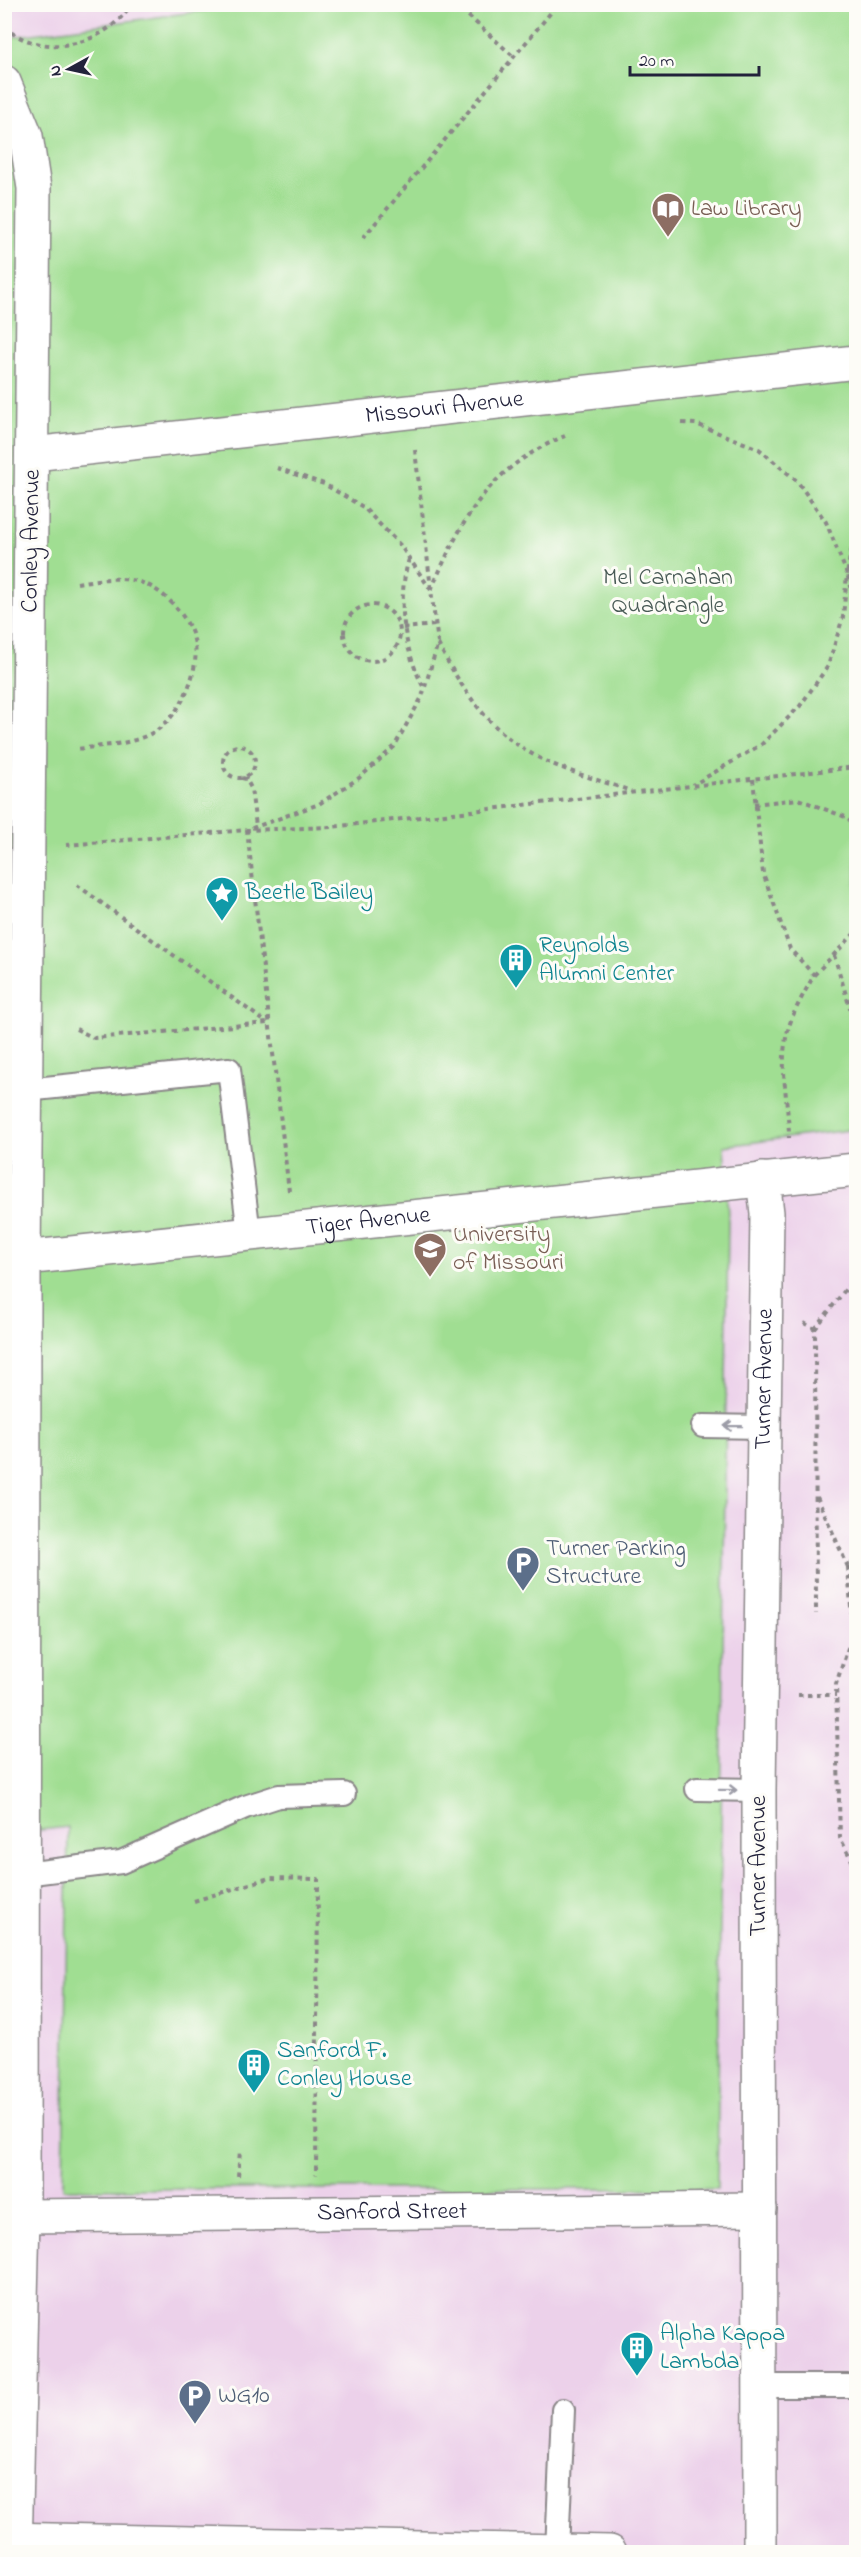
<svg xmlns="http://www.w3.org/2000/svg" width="861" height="2557" viewBox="0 0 861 2557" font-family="'Indie Flower',sans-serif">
<rect width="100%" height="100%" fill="#fdfcf7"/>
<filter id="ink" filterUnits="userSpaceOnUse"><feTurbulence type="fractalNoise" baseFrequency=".0167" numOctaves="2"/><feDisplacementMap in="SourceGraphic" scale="12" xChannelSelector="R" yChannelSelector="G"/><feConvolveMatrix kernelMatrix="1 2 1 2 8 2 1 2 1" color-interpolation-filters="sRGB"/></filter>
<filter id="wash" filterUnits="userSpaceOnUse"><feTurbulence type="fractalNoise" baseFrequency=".008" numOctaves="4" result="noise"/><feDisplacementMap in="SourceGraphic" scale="24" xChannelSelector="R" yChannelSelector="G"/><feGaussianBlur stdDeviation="1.35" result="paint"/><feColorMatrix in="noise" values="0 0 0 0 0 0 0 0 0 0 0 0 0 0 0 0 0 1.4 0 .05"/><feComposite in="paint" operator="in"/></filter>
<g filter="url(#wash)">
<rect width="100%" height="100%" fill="#f1ebd5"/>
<!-- built -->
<path fill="#ecd1ea" d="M5,5H856V2552H5Z"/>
<!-- green -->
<path fill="#a0de92" stroke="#618066" stroke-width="1.5" d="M253,4L856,5V1129L724,1146L728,1216L717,2189H63L68,1827L4,1834V38Z"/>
</g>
<g filter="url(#ink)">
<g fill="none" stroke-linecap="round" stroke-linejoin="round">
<!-- lane casing -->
<g stroke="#8a8688" stroke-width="26">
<path id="lane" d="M26,1090L229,1069L249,1234
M703,1426L764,1427
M697,1789L759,1790
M24,1874L121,1862L245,1807L279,1796L344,1794
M760,2386H856
M557,2551L563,2410"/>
</g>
<!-- street casing -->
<g stroke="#8a8688" stroke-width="36">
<g id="street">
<path d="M4,82L26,136L34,188L24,1258L23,2216L15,2552"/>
<path id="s1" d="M33,454L856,362"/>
<path id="s2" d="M24,1258L856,1170"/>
<path id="s3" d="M23,2216L760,2209"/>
<path d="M4,2539L610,2552"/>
<path id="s4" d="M760,2552L759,1790L767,1213L763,1179"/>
</g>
</g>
<!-- path -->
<path stroke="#8a8688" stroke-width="4" stroke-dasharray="4.5 4.5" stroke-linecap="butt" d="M455,4L514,57
M4,27C43,60 106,46 131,4
M363,238L558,4
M682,423L696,424L759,449L797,481L826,522L847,574L843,617L828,666L800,706L762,744L693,785
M415,450L431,589
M277,468L324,484L363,507L400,545L431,590L438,643L422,697L394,747L359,778L319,804L247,830L289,1191
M856,523L847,574L856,602
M409,559C396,600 404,651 424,688
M77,583C101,579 131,574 153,588C172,599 192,623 195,645C199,673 181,714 157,730C134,745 105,745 78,749
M431,590C464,516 487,469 565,436
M344 633a28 28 0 1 1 56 0a28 28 0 1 1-56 0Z
M403,628L435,625
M438,644C462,689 487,728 532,754C562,771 600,780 631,791
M223 762a16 16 0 1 1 32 0a16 16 0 1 1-32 0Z
M242,778L246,779L251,788L256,826
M753,779L763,873L790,949L814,975C805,992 793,1011 788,1030C778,1063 789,1104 789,1138
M754,804L798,799L848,818L856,828
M66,845L247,830L332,827L856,767
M77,885L267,1023
M834,955L850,1008L856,1011
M814,975L856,932
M76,1029L94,1038L267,1023
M804,1323L815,1329L816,1614
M815,1329L852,1281L856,1282
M817,1497L848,1567L856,1559
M848,1567L853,1633L836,1684L840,1838L856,1868
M798,1695H836
M194,1901L269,1878L318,1879L316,2175
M238,2176L240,2150"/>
<!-- lane -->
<use href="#lane" stroke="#fff" stroke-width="22"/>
<!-- street -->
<use href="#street" stroke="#fff" stroke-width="33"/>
</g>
<!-- one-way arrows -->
<defs><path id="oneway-shaft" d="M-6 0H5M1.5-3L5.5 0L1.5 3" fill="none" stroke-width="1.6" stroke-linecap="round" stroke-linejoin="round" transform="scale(1.5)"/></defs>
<g stroke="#9c9ca7">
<use href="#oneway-shaft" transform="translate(733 1426) rotate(-179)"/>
<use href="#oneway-shaft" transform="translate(728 1790) rotate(1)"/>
</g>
</g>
<!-- icons -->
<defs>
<g id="library-pin" transform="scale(1.725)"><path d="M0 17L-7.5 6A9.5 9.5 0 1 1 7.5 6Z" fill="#8d6e63" stroke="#fdfcf7"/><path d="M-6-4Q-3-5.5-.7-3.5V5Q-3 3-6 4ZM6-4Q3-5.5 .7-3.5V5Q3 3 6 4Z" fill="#fff"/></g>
<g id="sight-pin" transform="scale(1.725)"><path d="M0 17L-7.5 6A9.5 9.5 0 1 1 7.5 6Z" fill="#0f9aa8" stroke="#fdfcf7"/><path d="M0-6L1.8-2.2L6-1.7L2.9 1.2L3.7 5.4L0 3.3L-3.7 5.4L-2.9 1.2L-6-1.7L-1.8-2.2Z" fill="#fff"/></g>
<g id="building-pin" transform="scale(1.725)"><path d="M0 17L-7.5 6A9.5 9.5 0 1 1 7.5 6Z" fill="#0f9aa8" stroke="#fdfcf7"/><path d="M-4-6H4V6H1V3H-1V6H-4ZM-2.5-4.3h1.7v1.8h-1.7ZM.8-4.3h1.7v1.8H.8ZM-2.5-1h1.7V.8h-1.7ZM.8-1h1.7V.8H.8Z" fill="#fff"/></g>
<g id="university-pin" transform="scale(1.725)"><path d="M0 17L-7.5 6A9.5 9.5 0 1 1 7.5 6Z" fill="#8d6e63" stroke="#fdfcf7"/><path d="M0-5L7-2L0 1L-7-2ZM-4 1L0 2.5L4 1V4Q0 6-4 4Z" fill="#fff"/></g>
<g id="parking-pin" transform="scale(1.725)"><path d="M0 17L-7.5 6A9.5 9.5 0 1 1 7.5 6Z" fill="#5c6f8a" stroke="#fdfcf7"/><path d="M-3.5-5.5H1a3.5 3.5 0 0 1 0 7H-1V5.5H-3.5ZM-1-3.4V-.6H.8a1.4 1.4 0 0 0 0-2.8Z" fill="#fff"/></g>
</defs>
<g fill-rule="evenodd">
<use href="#library-pin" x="668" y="209"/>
<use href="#sight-pin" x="222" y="893"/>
<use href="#building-pin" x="516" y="960"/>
<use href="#university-pin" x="430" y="1249"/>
<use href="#parking-pin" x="523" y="1563"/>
<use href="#building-pin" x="254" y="2065"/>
<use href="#building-pin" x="637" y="2348"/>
<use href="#parking-pin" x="195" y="2396"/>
</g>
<g text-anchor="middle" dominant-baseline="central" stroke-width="6" stroke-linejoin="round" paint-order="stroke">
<!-- education labels -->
<g font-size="24" fill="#785e54" stroke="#fdfcf7" text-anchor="start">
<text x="691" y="209">Law Library</text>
<text x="453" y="1235">University<tspan x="453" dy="28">of Missouri</tspan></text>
</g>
<!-- street labels -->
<g font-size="24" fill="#22223b" stroke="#fdfcf7">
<text stroke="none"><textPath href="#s1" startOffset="414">Missouri Avenue</textPath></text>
<text transform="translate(32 541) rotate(-89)">Conley Avenue</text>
<text stroke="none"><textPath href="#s2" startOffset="346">Tiger Avenue</textPath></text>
<text stroke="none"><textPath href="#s4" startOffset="1173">Turner Avenue</textPath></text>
<text transform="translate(759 1866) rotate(-90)">Turner Avenue</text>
<text stroke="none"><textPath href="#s3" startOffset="369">Sanford Street</textPath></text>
</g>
<!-- park labels -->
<g font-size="24" fill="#485a55" stroke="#fdfcf7">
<text x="668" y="578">Mel Carnahan<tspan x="668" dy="28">Quadrangle</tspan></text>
</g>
<!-- culture labels -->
<g font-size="24" fill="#0d838f" stroke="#fdfcf7" text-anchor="start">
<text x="245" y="893">Beetle Bailey</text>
<text x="539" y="946">Reynolds<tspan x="539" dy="28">Alumni Center</tspan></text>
<text x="277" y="2051">Sanford F.<tspan x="277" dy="28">Conley House</tspan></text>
<text x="660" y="2334">Alpha Kappa<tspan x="660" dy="28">Lambda</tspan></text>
</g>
<!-- service labels -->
<g font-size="24" fill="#4e5e75" stroke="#fdfcf7" text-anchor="start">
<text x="546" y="1549">Turner Parking<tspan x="546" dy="28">Structure</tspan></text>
<text x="218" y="2396">WG10</text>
</g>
</g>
<!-- margin -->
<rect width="861" height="2557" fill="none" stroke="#fdfcf7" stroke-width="24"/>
<!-- north arrow -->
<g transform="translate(69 69) rotate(262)" stroke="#fdfcf7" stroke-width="4.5" paint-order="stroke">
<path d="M0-4.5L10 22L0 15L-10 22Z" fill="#22223b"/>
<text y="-9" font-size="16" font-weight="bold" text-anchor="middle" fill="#22223b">N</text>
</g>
<!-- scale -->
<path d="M630 66v9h129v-9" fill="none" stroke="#22223b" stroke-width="3"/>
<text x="639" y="66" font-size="18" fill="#22223b" stroke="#fdfcf7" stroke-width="4.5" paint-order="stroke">20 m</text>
</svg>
